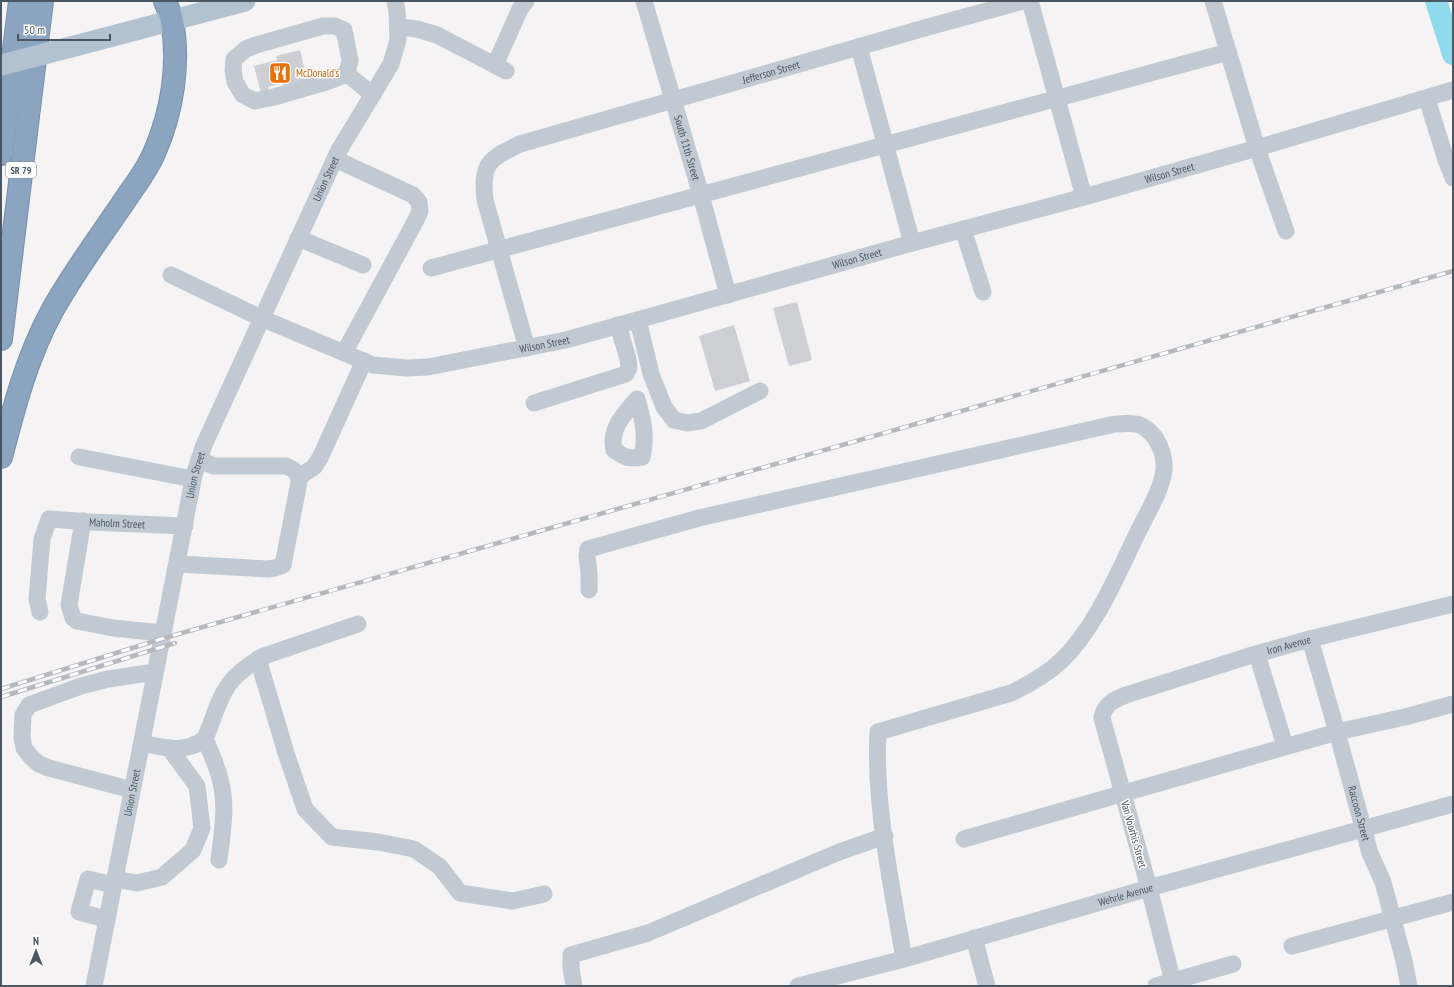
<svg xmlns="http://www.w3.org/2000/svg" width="1454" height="987" viewBox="0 0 1454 987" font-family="'PT Sans Narrow',sans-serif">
<rect width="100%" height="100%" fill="#f5f3f3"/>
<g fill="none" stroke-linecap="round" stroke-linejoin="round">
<!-- river -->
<path stroke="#90daee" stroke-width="22" d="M1436,1L1453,54"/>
</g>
<!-- building -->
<path fill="#cdcfd5" d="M300,50L307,80L283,86L282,83L268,87L269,90L261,93L254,66L277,60L276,56Z
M797,302L812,360L789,366L773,308Z
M734,325L750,381L715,391L699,336Z"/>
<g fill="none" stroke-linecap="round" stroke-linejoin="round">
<!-- highway casing -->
<g stroke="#7690ad" stroke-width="24">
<path id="highway" d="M1,154L20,1
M1,339L42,1
M1,457C14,407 27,357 52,311C73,273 100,237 125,200C135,185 148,169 155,151C172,112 180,64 172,21C171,14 167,7 165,1"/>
</g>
<!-- minor -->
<g stroke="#c1cad2" stroke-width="17">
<path id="s1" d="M644,1L701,195L728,295"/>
<path d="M1030,1L1084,197"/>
<path d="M1213,1L1257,148L1286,231"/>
<path d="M323,26H335L344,30L350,60L347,74L326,82L274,97L255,101L243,95L235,82L233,70L234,59L246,49L256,45Z"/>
<path d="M399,27L417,29L437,35L506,71"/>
<path d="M859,47L912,243"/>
<path d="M495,65L520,9L526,1"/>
<path d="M347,74L373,95"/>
<path d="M1427,99L1446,160L1453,178"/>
<path d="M335,159L413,195L419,202L420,211L416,220L344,353"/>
<path d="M963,229L983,292"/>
<path d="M298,238L363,265"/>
<path d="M431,268L1228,52"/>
<path id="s2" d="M171,275L261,318L373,365L407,368L428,367L566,340L912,243L1084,197L1257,148L1453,90"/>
<path d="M638,320L651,374L664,407L674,420L687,423L701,421L760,391"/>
<path id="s3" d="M527,348L485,200C481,163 489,159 520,144L928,27L1023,1"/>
<path d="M637,399C643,420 647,435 642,457C628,459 626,458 614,450C609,429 624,414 637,399Z"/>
<path d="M534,403L626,374L629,368L628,359L618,325"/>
<path d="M79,457L193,479"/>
<path d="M299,477L314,467L320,458L364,361"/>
<path d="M83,521L69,605L73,618L77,621L113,628L162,633"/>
<path d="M178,564L268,569L275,568L283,565L299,482C299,473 294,469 286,466H214L199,460"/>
<path d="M589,590V573L587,556L588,549L699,518L1115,424C1124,424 1134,422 1142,426C1157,434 1165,453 1164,470C1161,492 1147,513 1137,534C1117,575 1095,629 1061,661C1047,674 1028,685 1011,693L878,732C874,805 892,887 904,959"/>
<path id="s4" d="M40,612L37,599L42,539L49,519L91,522L185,526"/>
<path id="s5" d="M1310,639L1337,732L1370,853L1383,882L1404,961L1409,986"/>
<path d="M1257,654L1285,746"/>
<path d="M258,659L286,753L305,809L332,837L378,842L414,849L440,867L460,893L513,901L544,894"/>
<path d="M142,743C165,748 184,754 205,739"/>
<path d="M132,790L49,768L39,764L31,757L24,748L22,737L23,715L29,705L81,686L108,679L155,672"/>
<path d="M964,839L1337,732L1405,717L1453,704"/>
<path d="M219,860C222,834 227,808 221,783C218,768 211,753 205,739C222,697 221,680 264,656L358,624"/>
<path d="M114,879L137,883L162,877L193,850L202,828L197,786L169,748"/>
<path d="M106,919L79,912L88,879L113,885"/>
<path d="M974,938L987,986"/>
<path d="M1292,946L1453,902"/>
<path id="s6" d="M94,986L194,475L204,445L338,152L391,64L398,40L397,11L395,1"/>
<path d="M574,986L571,968V955L648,933L839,852L885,836"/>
<path id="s7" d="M798,986L904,959L1149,888L1453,804"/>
<path d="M1156,986L1233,964"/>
<path id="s8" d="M1174,986L1149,888L1102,718C1104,704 1114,700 1126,695L1249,656L1310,639L1453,604"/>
</g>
<!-- major -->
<path stroke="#b3c2d1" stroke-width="21" d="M71,47L245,1"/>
<!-- highway -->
<use href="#highway" stroke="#8ba5c1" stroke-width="22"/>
<!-- rail casing -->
<g stroke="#b5b8bd" stroke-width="4.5">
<path id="rail" d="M1,689L161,639L1453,271
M1,697L175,643"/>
</g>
<!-- rail -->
<use href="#rail" stroke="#fff" stroke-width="3" stroke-dasharray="9" stroke-linecap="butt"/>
<!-- major-bridge -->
<path stroke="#b3c2d1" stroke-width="21" d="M1,65L71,47"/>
</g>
<!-- icons -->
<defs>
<g id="restaurant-square" transform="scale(1.15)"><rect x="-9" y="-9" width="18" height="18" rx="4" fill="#e8710a" stroke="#fff"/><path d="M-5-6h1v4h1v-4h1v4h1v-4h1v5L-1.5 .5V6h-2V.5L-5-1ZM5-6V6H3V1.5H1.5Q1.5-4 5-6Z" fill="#fff"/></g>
</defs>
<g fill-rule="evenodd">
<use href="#restaurant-square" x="280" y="73"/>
</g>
<g text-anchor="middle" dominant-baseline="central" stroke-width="3" stroke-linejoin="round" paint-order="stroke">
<!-- shield labels -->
<rect fill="#fff" stroke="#808990" stroke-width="1" x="6" y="162" width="30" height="16" rx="3"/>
<g font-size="10" font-weight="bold" fill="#4a5661">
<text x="21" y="170">SR 79</text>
</g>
<!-- street labels -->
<g font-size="11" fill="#4a5661" stroke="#fff">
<text stroke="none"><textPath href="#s3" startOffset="489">Jefferson Street</textPath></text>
<text stroke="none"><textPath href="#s1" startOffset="153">South 11th Street</textPath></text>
<text stroke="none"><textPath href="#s2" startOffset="1043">Wilson Street</textPath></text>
<text stroke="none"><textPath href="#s6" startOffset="845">Union Street</textPath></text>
<text stroke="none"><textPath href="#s2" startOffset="719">Wilson Street</textPath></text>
<text stroke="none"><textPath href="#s2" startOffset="395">Wilson Street</textPath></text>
<text stroke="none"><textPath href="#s6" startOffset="521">Union Street</textPath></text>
<text stroke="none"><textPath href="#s4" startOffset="163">Maholm Street</textPath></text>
<text stroke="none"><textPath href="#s8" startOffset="483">Iron Avenue</textPath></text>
<text stroke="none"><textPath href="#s6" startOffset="197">Union Street</textPath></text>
<text stroke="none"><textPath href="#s5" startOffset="181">Raccoon Street</textPath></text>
<text transform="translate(1134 834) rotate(74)">Van Voorhis Street</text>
<text stroke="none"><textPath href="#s7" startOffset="340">Wehrle Avenue</textPath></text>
</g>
<!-- food labels -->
<g font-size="11" fill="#c56008" stroke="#fff" text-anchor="start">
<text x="296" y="73">McDonald's</text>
</g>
</g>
<!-- border -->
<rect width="1454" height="987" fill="none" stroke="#4a5661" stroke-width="4"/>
<!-- north arrow -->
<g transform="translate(36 951)" stroke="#ffffff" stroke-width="3" paint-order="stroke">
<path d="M0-3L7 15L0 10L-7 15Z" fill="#4a5661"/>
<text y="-6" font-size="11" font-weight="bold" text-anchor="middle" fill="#4a5661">N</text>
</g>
<!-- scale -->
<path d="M18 34v6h92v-6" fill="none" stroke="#4a5661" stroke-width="2"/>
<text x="24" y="34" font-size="12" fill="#4a5661" stroke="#ffffff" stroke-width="3" paint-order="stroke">50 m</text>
</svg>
